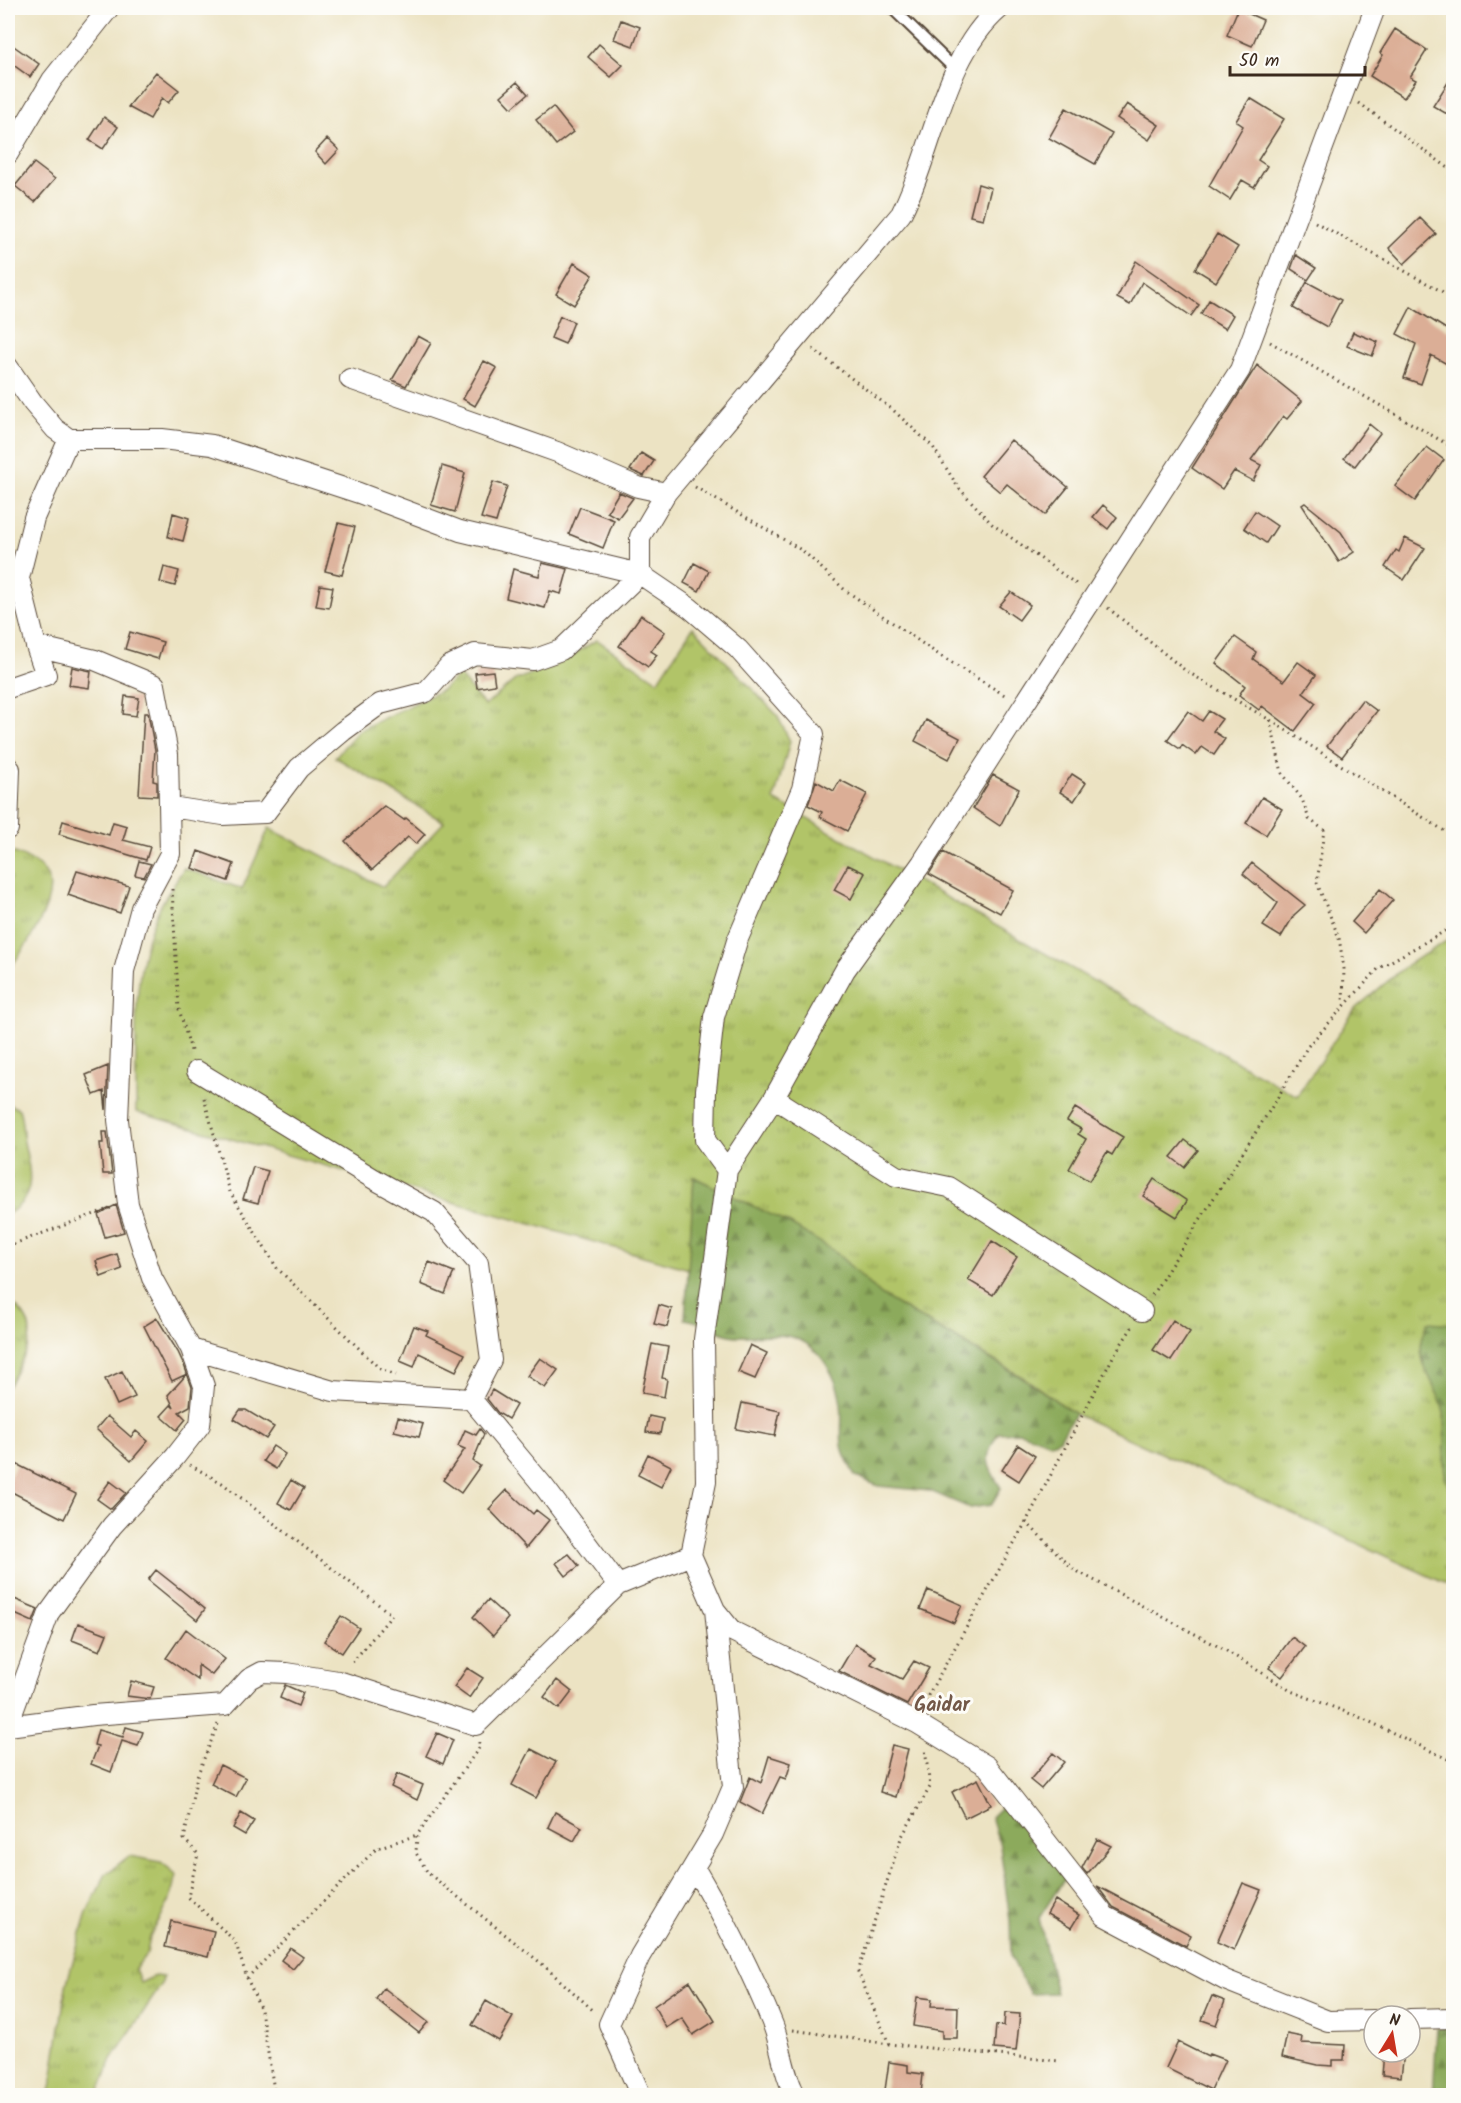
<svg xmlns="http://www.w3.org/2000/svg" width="1461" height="2103" viewBox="0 0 1461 2103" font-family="Kalam,sans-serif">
<defs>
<pattern id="grass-tufts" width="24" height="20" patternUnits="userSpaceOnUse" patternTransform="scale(1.5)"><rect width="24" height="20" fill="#b1c468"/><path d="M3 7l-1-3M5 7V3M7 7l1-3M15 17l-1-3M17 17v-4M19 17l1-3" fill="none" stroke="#919f55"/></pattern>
<pattern id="forest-firs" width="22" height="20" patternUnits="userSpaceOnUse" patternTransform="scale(1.5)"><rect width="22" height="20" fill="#8caa5c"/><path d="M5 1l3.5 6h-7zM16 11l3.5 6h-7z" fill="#748b4b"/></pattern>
</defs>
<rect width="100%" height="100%" fill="#fdfcf7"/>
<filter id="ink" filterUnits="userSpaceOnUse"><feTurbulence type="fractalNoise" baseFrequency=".0167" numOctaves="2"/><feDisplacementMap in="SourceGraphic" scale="12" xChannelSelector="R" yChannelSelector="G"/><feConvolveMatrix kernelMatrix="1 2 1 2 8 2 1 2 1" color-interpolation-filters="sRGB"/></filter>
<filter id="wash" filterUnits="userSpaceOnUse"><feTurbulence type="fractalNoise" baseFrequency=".008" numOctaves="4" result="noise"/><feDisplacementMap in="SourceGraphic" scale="24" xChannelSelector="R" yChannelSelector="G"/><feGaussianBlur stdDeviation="1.35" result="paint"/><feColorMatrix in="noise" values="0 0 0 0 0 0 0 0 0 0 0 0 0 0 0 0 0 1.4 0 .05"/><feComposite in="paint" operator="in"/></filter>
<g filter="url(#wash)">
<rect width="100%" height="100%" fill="#ece3c3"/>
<!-- grass -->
<path fill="url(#grass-tufts)" stroke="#767743" stroke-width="1.5" d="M693,627L777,715L790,741L774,800L1297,1096L1356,1008L1408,964L1453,937V1587L1075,1414L1026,1379L881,1295L833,1250L694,1177L689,1269L136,1112C137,1045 129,969 160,907C167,894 176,881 184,868L242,889L269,828L383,887L444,822L335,757L359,730L442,690L459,675L485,706L515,680L555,665L597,640L658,681Z
M15,853C26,858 39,863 46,874C62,898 22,952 8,971V854Z
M8,1104L19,1109C23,1120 22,1131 24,1142C30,1171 38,1196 8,1214Z
M8,1301C48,1326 24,1355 8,1387Z
M129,1856L161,1862L177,1875L169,1902L150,1937L147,1953L135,1969L140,1983L155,1976L163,1977L162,1984L112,2059L99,2092L96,2095H47L51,2088L66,1986L87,1912L106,1874Z"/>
<!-- forest -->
<path fill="url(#forest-firs)" stroke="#646a3d" stroke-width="1.5" d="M694,1177L790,1224L833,1250L881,1295L1026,1380L1075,1414L1059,1440L1051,1443L1020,1432L998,1433C983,1457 986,1465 1001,1488L991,1505L970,1508L930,1491L878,1486L855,1476C850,1466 844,1456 842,1446C840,1432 843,1418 841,1404C838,1378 820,1345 792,1337C774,1332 755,1337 736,1336C716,1335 705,1321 685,1319Z
M1428,1322L1453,1324V1494C1435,1467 1451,1439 1443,1409C1438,1389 1422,1370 1421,1349C1421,1339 1424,1331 1428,1322Z
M1007,1801L1067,1875L1039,1918L1056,1993L1030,1994L1011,1957L1010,1921L1000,1846L991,1817Z
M1437,2028H1453V2095L1433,2096Z"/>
<g id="blocks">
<!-- building -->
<path fill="#dbae96" d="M1238,9L1263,20L1252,46L1227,35Z
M621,20L640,27L633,46L614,39Z
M1395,29L1427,50L1410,77L1416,80L1404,98L1370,76L1383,55L1380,53Z
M8,42L39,64L30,77L8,61Z
M599,44L623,65L611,77L588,57Z
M156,72L179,90L168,103L162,98L150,119L128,107Z
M1454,73V118L1433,106Z
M517,82L528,94L512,108L501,96Z
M1250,98L1284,119L1258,160L1267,166L1254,187L1242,180L1230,200L1209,186L1243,126L1236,121Z
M1127,104L1159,125L1149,140L1117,118Z
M553,107L573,132L556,145L536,120Z
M1066,108L1112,134L1095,164L1049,138Z
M104,117L118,127L103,149L89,140Z
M327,139L339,150L326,164L315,152Z
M34,163L55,179L35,202L15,186Z
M978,184L991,188L983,219L970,216Z
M1420,218L1436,234L1404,264L1389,248Z
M1217,234L1238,247L1216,282L1195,269Z
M1296,255L1316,268L1308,280L1291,269Z
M1136,261L1199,305L1191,316L1142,282L1130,305L1117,298Z
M574,263L593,275L574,305L556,294Z
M1307,282L1341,300L1327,327L1293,308Z
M1209,300L1233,315L1225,329L1201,314Z
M1411,307L1454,334V368L1431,355L1421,384L1404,378L1416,344L1397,334Z
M560,316L574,322L565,344L551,338Z
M1353,332L1378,342L1372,356L1347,346Z
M418,336L431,343L406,386L392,380Z
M484,361L497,368L475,406L463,399Z
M1257,365L1302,401L1287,419L1283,416L1251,460L1261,465L1253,481L1234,471L1222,489L1192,468Z
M1369,424L1380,433L1355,466L1344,458Z
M1011,440L1068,487L1045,515L1007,484L1000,492L981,476Z
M1427,447L1444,460L1415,501L1395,486Z
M641,453L654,461L644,476L630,470Z
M442,466L465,473L455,512L431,505Z
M493,482L507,486L496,522L481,518Z
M619,492L633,498L618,518L607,512Z
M1305,503L1341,532L1354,552L1339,562L1302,505Z
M1103,505L1117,517L1108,529L1093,517Z
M580,507L614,520L603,548L569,534Z
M1255,511L1277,526L1266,543L1244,528Z
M173,513L189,518L183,541L168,537Z
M338,523L355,527L342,575L325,571Z
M1405,538L1425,548L1404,580L1385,567L1396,550L1399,552Z
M542,563L568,569L561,594L550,591L545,608L506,598L513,569L539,576Z
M694,563L709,571L699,591L684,583Z
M164,567L179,571L175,586L160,582Z
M320,585L333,587L329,608L316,606Z
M1011,592L1030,605L1019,620L999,606Z
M641,615L665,632L651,651L657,655L648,667L619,646Z
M130,632L163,642L158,659L125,649Z
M1235,637L1256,652L1253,659L1284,681L1298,662L1316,675L1303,693L1316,703L1295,731L1262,706L1259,710L1239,695L1245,686L1216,663Z
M72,667L91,671L89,688L69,685Z
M493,671L495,685L477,688L475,673Z
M125,696L139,698L136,716L123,714Z
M1362,700L1377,711L1342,757L1327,746Z
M1188,711L1202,721L1209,711L1222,719L1213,731L1225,739L1214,755L1202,747L1196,755L1182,745L1180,749L1167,740Z
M144,713H148L155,750L153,781L157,782V796L139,795Z
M926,720L960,738L949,759L915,741Z
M1072,774L1086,783L1074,801L1060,792Z
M993,775L1019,789L1000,826L973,808Z
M840,780L867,794L847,831L820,817L822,812L808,805L816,781L834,791Z
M1262,797L1282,809L1266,835L1246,823Z
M384,806L404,820L406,818L425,834L416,844L408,837L372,870L345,841Z
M63,821L109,835L113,822L127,826L123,840L150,847L146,860L59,834Z
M198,851L234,864L228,881L192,868Z
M943,852L1013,890L1000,913L929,874Z
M139,861L151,864L144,877L135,875Z
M1252,863L1305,905L1294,915L1281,937L1263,926L1278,903L1243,874Z
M848,865L865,873L851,899L834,890Z
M77,871L129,886L120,913L68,895Z
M1380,889L1393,900L1364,933L1352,922Z
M108,1066L106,1110L104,1091L94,1095L86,1075Z
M1075,1108L1123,1137L1112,1155L1107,1152L1089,1181L1069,1169L1086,1139L1078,1134L1081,1129L1067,1121Z
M102,1132H107L112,1174H103L100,1143H103Z
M1185,1140L1198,1150L1184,1167L1171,1157Z
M253,1167L268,1171L258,1203L243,1199Z
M1154,1179L1187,1201L1177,1217L1143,1196Z
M116,1205L124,1232L105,1237L98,1214Z
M992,1241L1017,1257L993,1295L968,1280Z
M117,1254L122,1269L101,1277L96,1261Z
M429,1262L454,1272L445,1294L421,1284Z
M659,1305L672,1309L667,1327L654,1324Z
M157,1318L178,1352L184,1365L192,1387L190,1406L179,1412L186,1419L177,1430L161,1416L171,1405L174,1408L168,1395L187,1374L172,1381L144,1326Z
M1173,1320L1190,1332L1171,1361L1153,1350Z
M414,1326L428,1331L426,1335L465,1354L456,1371L419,1353L414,1367L400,1361Z
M652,1344L668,1347L662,1378L667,1379L664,1397L642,1393Z
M750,1345L767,1353L755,1379L738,1372Z
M540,1358L558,1370L545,1388L527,1376Z
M122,1371L135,1397L117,1405L105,1379Z
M492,1390L516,1405L508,1419L498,1413L487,1399Z
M742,1403L780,1411L775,1436L736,1429Z
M240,1410H246L274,1427L266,1439L234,1419Z
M107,1416L131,1437L136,1431L148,1441L131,1461L96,1429Z
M649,1416L663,1419L660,1434L646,1432Z
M398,1417L423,1424L419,1437L394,1431Z
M480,1429L484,1434L473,1461L480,1466L461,1493L443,1480L465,1449L458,1446L465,1430L476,1435Z
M1018,1445L1035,1456L1019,1481L1002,1470Z
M273,1446L285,1454L276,1469L263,1461Z
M648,1454L671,1466L661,1487L638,1475Z
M16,1464L76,1494L64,1519L8,1490V1481Z
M291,1480L304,1488L291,1510L278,1503Z
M110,1481L126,1493L111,1509L97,1499Z
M507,1490L533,1514L536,1510L549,1520L526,1548L489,1509Z
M569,1554L579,1566L566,1576L556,1563Z
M156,1570L205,1609L197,1620L148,1580Z
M928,1590L962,1605L954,1623L920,1609Z
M12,1598L38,1609L33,1622L8,1611Z
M488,1600L508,1618L493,1636L473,1617Z
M341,1616L359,1628L342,1653L324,1641Z
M78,1623L107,1634L100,1651L72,1640Z
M186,1629L225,1659L212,1675L198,1665V1680L166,1658Z
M1292,1637L1305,1647L1282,1677L1269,1668Z
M855,1644L876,1656L871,1664L902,1679L914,1661L929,1668L907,1705L839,1671Z
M467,1668L483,1678L469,1698L454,1687Z
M557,1680L572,1692L559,1709L544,1697Z
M131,1681L154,1687L150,1699L127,1696Z
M285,1685L303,1693L298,1706L280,1698Z
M126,1727L143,1732L138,1746L122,1741L111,1772L91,1764L98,1746L94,1745L98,1730L123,1737Z
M437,1733L453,1740L443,1764L426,1756Z
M892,1745L908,1749L896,1797L880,1792Z
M531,1749L556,1762L536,1798L512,1785Z
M1053,1753L1064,1762L1041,1789L1030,1780Z
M769,1756L791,1763L786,1779L780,1777L762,1814L740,1802L750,1777L761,1783Z
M220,1765L246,1778L236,1797L211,1784Z
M397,1774L423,1785L417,1800L391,1787Z
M978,1779L991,1805L965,1818L952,1792Z
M555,1812L582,1827L574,1841L548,1827Z
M241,1813L254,1821L245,1835L233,1828Z
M1097,1839L1111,1846L1087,1874L1082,1868Z
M1243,1883L1261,1890L1234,1950L1217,1942Z
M1097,1886L1191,1935L1186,1946L1113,1907Z
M1055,1900L1079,1915L1071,1928L1047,1914Z
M171,1921L214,1931L208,1957L165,1947Z
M290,1948L303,1957L293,1969L281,1960Z
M690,1981L715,2021L693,2035L682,2018L666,2028L654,2006Z
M384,1988L428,2022L419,2033L376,1999Z
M1212,1996L1225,2001L1216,2025L1202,2020Z
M917,1997L932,1999L931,2006L958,2007L957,2038H942V2031L913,2026Z
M486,2001L513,2017L499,2041L472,2025Z
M1005,2013L1020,2014L1016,2051L994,2049L996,2025L1004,2026Z
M1287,2034L1302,2037L1301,2043L1345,2045L1344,2060H1333V2066L1317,2065L1282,2057Z
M1178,2042L1208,2057L1209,2054L1225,2060L1211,2090L1166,2068Z
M1384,2052L1404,2053L1401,2077L1382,2075Z
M889,2062L908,2065V2072L923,2074L921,2094L885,2090Z"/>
</g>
</g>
<g filter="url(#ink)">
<use href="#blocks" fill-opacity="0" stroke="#564637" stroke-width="1.5"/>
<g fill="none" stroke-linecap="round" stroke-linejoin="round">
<!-- lane casing -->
<g stroke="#564637" stroke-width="14">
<path id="lane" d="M892,8L956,70"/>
</g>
<!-- street casing -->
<g stroke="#564637" stroke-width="22">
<path id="street" d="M8,154L52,80L109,8
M8,367L33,403L55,429L69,439H162L212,445L359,493L460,531L640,574L690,608L738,649L814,734L802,789L737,941L714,1017L706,1090L705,1140L727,1170
M350,379L557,452L638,487L666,493
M8,688L46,675L36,646
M8,767L10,769L8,829
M171,807L223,815L265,813L299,768L343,731L380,704L426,692L449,666L475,654L533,660L561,650L640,574V537L666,493L901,214C934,150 943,56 1000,8
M197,1071L374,1179L434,1212L478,1263L491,1360L471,1399
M774,1098L896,1176L949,1187L1142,1311
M191,1349L333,1391L471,1399L545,1488L618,1585
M715,1610L732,1631L917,1723L987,1766L1105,1916L1225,1980L1328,2021L1374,2020
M8,1725L49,1613L112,1526L175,1457L200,1425L204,1386L191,1349L152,1278L128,1204L118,1120L124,971L141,908L170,854L168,754L155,685L95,660L36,646L19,578L34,518L69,439
M8,1726L93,1715L225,1705L249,1679L262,1672L287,1673L338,1681L476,1725L618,1585L691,1555
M700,1857L694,1867C724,1918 751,1970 773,2025C782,2048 783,2074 796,2096
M1410,2019L1454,2018
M641,2096L609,2024L640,1956L713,1834L733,1787L715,1610L691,1555L706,1482L704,1339L727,1170L774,1098L845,970L922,863L1240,370L1375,8"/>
</g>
<!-- path -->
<path stroke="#564637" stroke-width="3" stroke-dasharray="1.5 4.5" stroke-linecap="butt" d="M1359,103L1454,172
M1315,222L1454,298
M1270,342L1454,448
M813,349L893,410L933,447L958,487L992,524L1079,586
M695,487L803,551L845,590L942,657L1008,697
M1108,608L1186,671L1270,720L1454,837
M1270,720L1282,773L1302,799L1309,819L1324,830L1317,883L1339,938L1344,969L1343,1004
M172,889L179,1009L192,1054
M204,1098L230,1192L277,1268L380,1369L396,1375
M8,1246L111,1208
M1152,1295L1275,1102L1308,1046L1379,968L1454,926
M190,1465L222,1483L392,1615L350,1665
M1026,1522L1073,1569L1225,1650L1291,1691L1364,1719L1454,1762
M922,1706L1026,1522L1114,1355L1133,1326
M218,1724L197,1776L184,1839L198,1854L188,1897L235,1941L247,1978L261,2010L275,2096
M479,1742V1748L417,1835L416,1853L428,1873L542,1964L595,2012
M247,1978L377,1848L417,1835
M793,2030L889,2044L1059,2061
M889,2044L858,1972L901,1838L930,1787L925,1749"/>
<!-- lane -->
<use href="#lane" stroke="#fff" stroke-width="10"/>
<!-- street -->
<use href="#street" stroke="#fff" stroke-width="20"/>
</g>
</g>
<g text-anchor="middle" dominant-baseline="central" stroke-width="6" stroke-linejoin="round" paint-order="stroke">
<!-- quarter labels -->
<g font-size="20" font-weight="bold" fill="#735848" stroke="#fdfcf7">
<text x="942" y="1706">Gaidar</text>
</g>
</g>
<!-- margin -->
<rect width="1461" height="2103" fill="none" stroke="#fdfcf7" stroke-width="30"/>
<!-- north arrow -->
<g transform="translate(1392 2034) rotate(11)"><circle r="28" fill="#fdfcf7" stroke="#afa8a0" stroke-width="1.5"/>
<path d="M0-4.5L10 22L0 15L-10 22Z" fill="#c8321e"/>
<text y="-9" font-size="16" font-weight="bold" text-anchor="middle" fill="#3b2a1e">N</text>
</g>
<!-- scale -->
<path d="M1230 66v9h135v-9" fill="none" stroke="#3b2a1e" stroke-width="3"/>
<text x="1239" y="66" font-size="18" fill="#3b2a1e" stroke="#fdfcf7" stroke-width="4.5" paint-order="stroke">50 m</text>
</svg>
